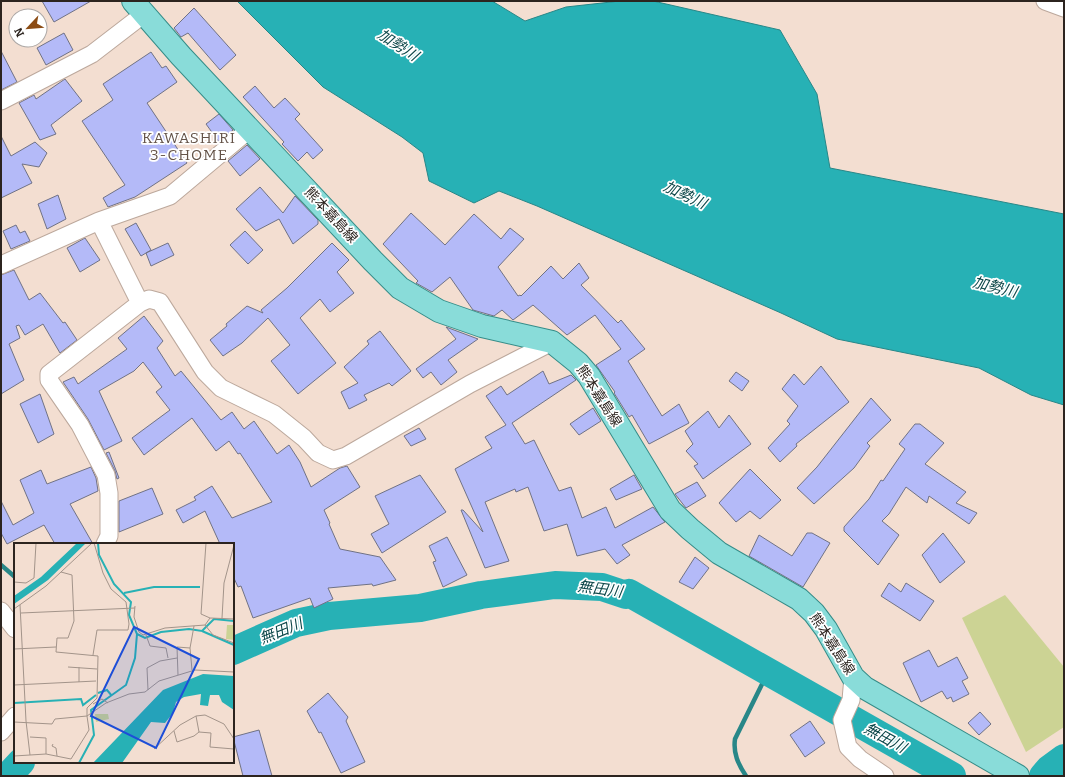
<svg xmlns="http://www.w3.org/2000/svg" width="1065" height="777" viewBox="0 0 1065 777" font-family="Bitter,'Noto Sans JP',serif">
<rect width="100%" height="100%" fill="#f3ded1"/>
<!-- green -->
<path fill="#ccd394" d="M1005,595L1064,667V727L1026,752L962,618Z"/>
<!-- water -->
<path fill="#27b1b5" stroke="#288788" d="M237,1H492L525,21L566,7L620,1H653L780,30L817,94L830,168L1064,214V405L1031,395L979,368L837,339L781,313L537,206L499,191L474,203L429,181L423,153L402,137L323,87Z"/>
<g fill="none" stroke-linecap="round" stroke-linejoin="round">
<!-- stream -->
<path stroke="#288788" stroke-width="4.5" d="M1,565L15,577
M746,776C738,764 733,753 735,739L768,672"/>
<!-- river -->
<path stroke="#27b1b5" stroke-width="28" d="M233,651L296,623L329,616L420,608L481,595L555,585L602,587L626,595L629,593L952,776
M8,776L21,762
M1043,776L1049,769L1064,758"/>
</g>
<!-- building -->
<path fill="#b4baf8" stroke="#707285" d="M42,1H91L54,22Z
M194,8L236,55L220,70L188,33L181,37L174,28Z
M64,33L73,50L46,65L37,48Z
M1,51L17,82L1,90Z
M151,52L162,68L166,66L177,82L147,103L187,163L135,197L108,207L103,198L125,185L82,121L113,100L103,84Z
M65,79L82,101L51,125L56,134L40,140L19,103L34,95L36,99Z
M255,86L274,108L285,98L300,114L295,119L323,150L313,159L307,152L298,161L282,144L284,142L243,97Z
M219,114L233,130L219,142L206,124Z
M1,136L11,156L35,142L47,153L39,167L22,164L32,183L1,198Z
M247,145L260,159L240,176L228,161Z
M260,187L283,213L295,196L318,220V224L293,244L279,219L256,231L236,209Z
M58,195L66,219L47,229L38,204Z
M411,213L445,245L474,214L501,239L510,228L524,239L498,267L518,296L520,295L521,296L551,266L563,279L579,263L589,278L581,285L618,323L621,320L645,349L628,361L662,416L679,404L689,423L649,444L632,415L629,417L614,393L615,392L596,365L621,349L595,315L567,335L533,305L513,320L502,310L494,316L473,310L450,277L432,292L416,283L418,281L383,244Z
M136,223L151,250L141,256L125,229Z
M16,225L20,233L25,231L30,241L11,249L3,231Z
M245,231L263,250L248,264L230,245Z
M85,238L100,260L80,272L67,248Z
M168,243L174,255L151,266L146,253Z
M332,243L349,260L337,272L354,293L330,312L320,299L300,318L336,363L298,394L271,361L290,345L268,318L242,343L223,356L210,340L227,326L226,324L247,306L263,313L261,310L287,288Z
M14,270L29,300L40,293L63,323L65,322L77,340L60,353L43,324L25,335L19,325L16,326L20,338L9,344L24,380L1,394V275Z
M144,316L163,341L157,348L175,376L181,371L221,420L232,412L244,429L254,421L277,454L289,445L300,462L311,487L340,468L347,466L360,487L324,510L330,523L329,524L340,549L380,557L396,580L373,586L372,584L328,588L333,599L314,608L310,598L253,618L241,586L238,587L233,576V544H220L205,511L183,523L176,510L196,500L194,497L212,486L232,518L272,502L240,453L238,454L229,441L216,451L192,418L144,455L132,438L170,410L156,392L162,387L143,362L134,371L99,391L122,441L104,450L88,419L63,382L74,377L78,384L127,349L118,338Z
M446,327L478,339L448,360L457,372L441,385L431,372L423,378L416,369L456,339Z
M380,331L411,371L392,386L389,383L364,395L367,400L349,409L341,392L358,383L344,367L369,344L367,341Z
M821,366L849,402L796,444L797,446L780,462L768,448L790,424L787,421L798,406L782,389L794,374L804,385Z
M543,371L549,384L571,375L576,380L512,423L525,444L534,440L559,491L571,487L582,518L606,507L615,528L653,507L665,522L622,545L630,555L617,564L605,549L577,556L567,524L544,531L528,487L516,492L515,489L485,502L509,561L485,568L461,510H463L483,532L455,469L492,448L485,437L506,425L486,396L501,386L507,395Z
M736,372L749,381L742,391L729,381Z
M40,394L54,434L38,443L20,404Z
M871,398L891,420L867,443L870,446L854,468L814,504L797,488L817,467Z
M593,408L601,421L579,435L570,424Z
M708,411L719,428L729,415L751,444L703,479L694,466L698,464L686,451L693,444L685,431Z
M915,424H920L944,443L925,464L966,492L956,503L977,513L969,524L929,496L927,503L906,487L889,514L882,521L899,535L878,565L844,531V527L869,499L881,480L883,481L905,449L899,444Z
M419,428L426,439L411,446L404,436Z
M109,452L119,478L117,479L115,471L106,453Z
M91,467L96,478L98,491L70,504L93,544H55L44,525L7,544L1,533V501L13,525L34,513L20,480L41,470L47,484Z
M750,469L781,500L760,519L750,511L736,522L719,503Z
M420,475L446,512L382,553L371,534L389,524L375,496Z
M634,475L642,489L616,500L610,489Z
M697,482L706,496L686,508L675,494Z
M152,488L163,514L119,532V501Z
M807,533H812L830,543L803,587L749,556L759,535L792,556Z
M943,533L965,562L940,583L922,555Z
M447,537L467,575L443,587L433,562L436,561L429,546Z
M695,557L709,568L693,589L679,582Z
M889,583L901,592L906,583L934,601L920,621L881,596Z
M929,650L938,667L957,657L968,678L962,681L969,694L953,702L951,697L947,699L942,691L921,702L903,663Z
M328,693L348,717L346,721L365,762L341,773L321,732L319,733L307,711Z
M980,712L991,724L979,735L968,723Z
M810,721L825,743L805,757L790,735Z
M259,730L272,776H243L233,737Z"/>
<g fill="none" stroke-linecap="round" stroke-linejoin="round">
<!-- minor casing -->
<g stroke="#bca89c" stroke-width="19">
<path id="minor" d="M1045,1L1064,8
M1,101L92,54L144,14
M99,221L140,303
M1,265L99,221L170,196L250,129
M105,544L109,536V493L106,475L80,425L49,380V374L140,303L149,299L160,302L205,372L221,388L274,414L304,438L318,453L333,460L346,456L470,384L552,342
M1,611L15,629
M853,677L851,700L842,720L848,747L860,759L885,776
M1,732L15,716"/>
</g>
<!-- major casing -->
<g stroke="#358c88" stroke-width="24">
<path id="major" d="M133,1L181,56L373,261L400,288L439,311L482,326L552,342L578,363L589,376L670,510L690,529L719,553L799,599L814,613L826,629L853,677L865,688L1018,776"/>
</g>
<!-- minor -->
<use href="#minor" stroke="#fff" stroke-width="17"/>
<!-- major -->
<use href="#major" stroke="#89dcd9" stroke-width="22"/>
</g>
<g text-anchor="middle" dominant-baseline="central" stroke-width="3.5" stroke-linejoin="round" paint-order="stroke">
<!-- street labels -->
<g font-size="14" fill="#2c241f" stroke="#fff">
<text transform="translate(331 215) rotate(47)">熊本嘉島線</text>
<text transform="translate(599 396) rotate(57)">熊本嘉島線</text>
<text transform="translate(832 644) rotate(57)">熊本嘉島線</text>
</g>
<!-- water labels -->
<g font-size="15" font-style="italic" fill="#0d4749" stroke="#fff">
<text transform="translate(398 45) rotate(33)">加勢川</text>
<text transform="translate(685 195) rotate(25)">加勢川</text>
<text transform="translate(995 287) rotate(14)">加勢川</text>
<text transform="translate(600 589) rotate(8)">無田川</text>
<text transform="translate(281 631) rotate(-22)">無田川</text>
<text transform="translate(885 738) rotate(29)">無田川</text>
</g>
<!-- neighbourhood labels -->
<g font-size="15" letter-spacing="1" fill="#645348" stroke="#fff">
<text x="189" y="138">KAWASHIRI<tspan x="189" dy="17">3-CHOME</tspan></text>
</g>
</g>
<!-- overview -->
<g transform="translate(14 543)">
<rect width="220" height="220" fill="#f3ded1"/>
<path d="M213,82H220V97L212,96ZM81,171H94L95,176L82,179Z" fill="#ccd394"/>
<path d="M63,0H72L34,37L0,61V53L27,34ZM189,131L220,133V167L208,159L205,152H196L194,163L186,162L187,151L170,154L162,159L159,170L151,180L137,179L108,220H79L149,147Z" fill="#27b1b5"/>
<path fill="none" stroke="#27b1b5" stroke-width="2" d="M110,50L140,44H186M188,88L220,102M123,91L131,95L147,89L175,86L188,88L200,76L220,78M84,150L93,147L98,153M0,160L67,156L69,162L82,152M65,220L80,192L77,167L112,142L121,115L123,91L115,72L117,59L100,41L85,12L84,0"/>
<path fill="none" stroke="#a3948a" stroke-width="1" d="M192,0L187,71L196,75L220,76M0,39L12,40L20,35L22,0M6,62L12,178L16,212M121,63L120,74L125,89L129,92L151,85L191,82L196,75M0,66L32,43L78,0M7,70L121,65M208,75L210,40L220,2M191,82L199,92L220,100M132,92L136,103L152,105L154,115M0,106L42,104M79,112L83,87H114L115,81L112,59L97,46L89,30L80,0M54,124L83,126M65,124V139M178,127L176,105L180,83M164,132L163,104L176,105M0,142L82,138M134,147L133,125L146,118L163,115M79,161L88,156L94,160M182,173L191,172L210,181L220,196M0,179L38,181L41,176L73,173V165L83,155L84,113L42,109L43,95H54L60,78L58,32L47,29M185,189L197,190L196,204L220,206M16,194L32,195V211M39,201L38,203L42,205L43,213M140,206L166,182L182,173L185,189L180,193L163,199L160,188M0,213L32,211L57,216L75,187L73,173L92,160L115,151L131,149L145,138L181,127L220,129"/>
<path fill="#1d4ed8" fill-opacity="0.15" stroke="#1d4ed8" stroke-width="2" d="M120,84L185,116L142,205L77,173Z"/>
<rect width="220" height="220" fill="none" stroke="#2c241f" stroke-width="2"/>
</g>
<!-- border -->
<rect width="1065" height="777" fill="none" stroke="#2c241f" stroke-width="4"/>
<!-- north arrow -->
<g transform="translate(28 28) rotate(244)"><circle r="19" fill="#ffffff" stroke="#aba7a5"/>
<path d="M0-3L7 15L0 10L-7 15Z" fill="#8c4c14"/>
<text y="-6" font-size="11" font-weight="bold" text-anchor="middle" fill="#2c241f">N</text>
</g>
</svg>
